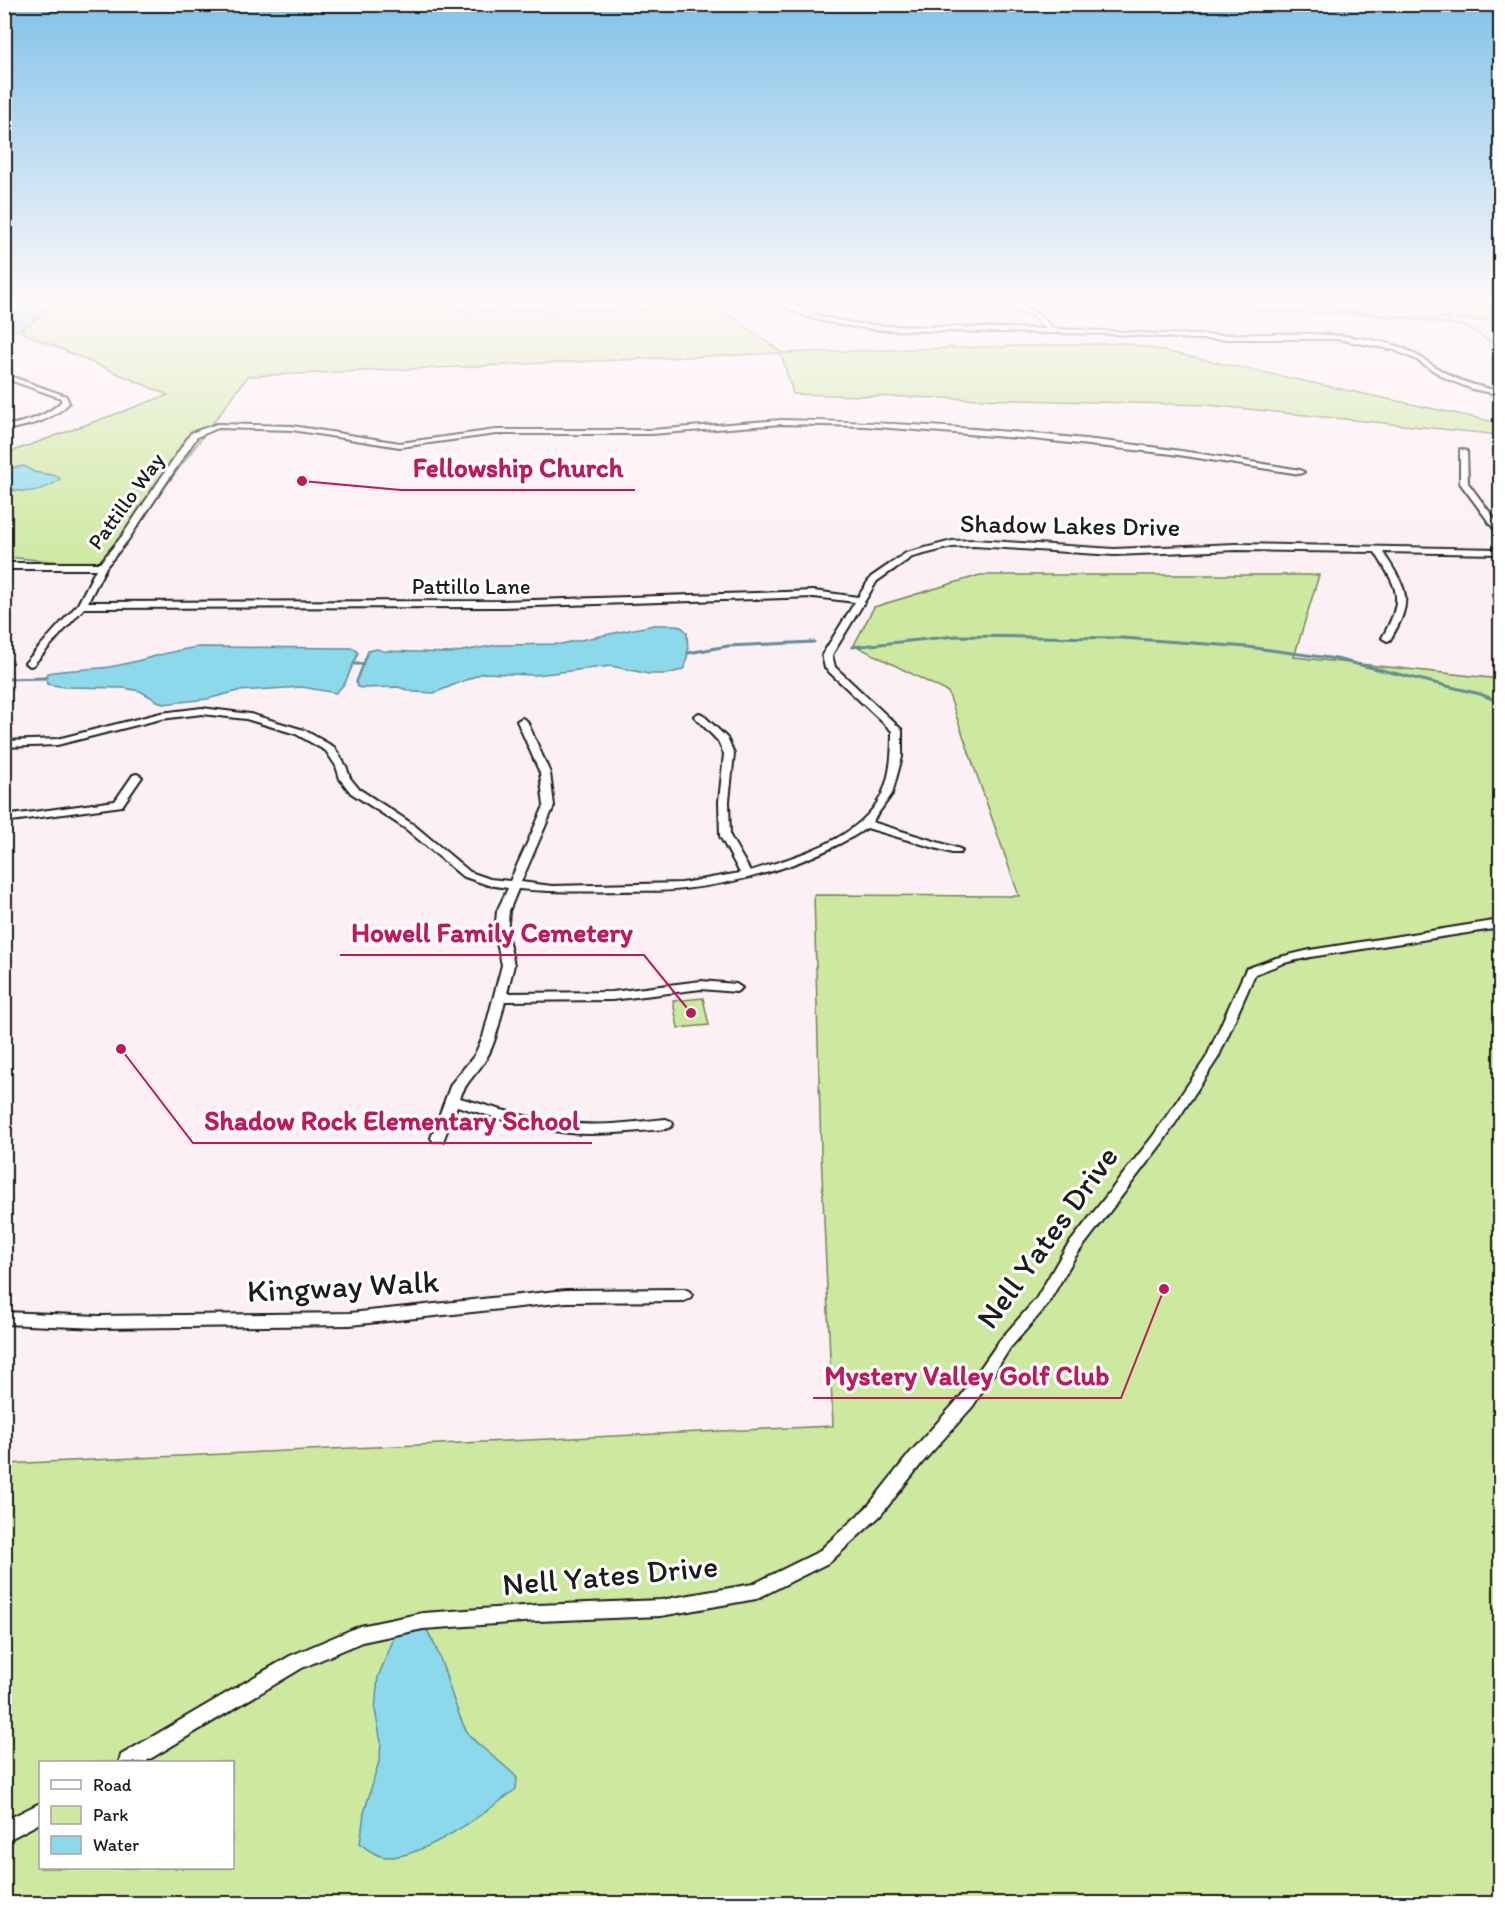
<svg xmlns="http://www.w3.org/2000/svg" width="1505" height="1908" viewBox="0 0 1505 1908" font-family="Itim,sans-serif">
<rect width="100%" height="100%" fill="#fcf0f4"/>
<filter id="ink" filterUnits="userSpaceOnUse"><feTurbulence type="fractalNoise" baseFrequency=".0167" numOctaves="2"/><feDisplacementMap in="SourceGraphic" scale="12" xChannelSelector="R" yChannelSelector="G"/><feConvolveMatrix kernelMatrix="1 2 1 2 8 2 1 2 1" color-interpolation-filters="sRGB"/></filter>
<g filter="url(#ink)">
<!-- green -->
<path fill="#cde99f" stroke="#74825e" stroke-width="1.5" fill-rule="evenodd" d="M59,300H438L462,311L720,308L782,353L1126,343L1500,423V435L1208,405L793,394L781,353L248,376L106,566L5,557V454L168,395L21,332Z
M1118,300H1500V321L1140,306Z
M980,575H1319L1294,657L1500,679V1903H5L4,1464L833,1426L821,1151L814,895L1019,896L948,692L854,645L874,607ZM40,1762H232V1868H40Z
M703,998L709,1025L678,1028L673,1001Z"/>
<!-- water -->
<path fill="#8cd9eb" stroke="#5f8d98" stroke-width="1.5" d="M4,300H56L23,328L5,335Z
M24,466L34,472L57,476L60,479C44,492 23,495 5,487V469Z
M654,625H676L683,628L687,633L688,653L685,667L682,670L667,674H649L611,666L536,675L483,673L434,693L414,692L398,687L362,688L358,687L356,682L368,651L377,649L383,651L451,653L497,645L561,644Z
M200,647L354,648L358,653L345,683L336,693L302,687L238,691L207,699L163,704L140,691L124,688L65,687L47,684L46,676L48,673C68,669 89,670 109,667C140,662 169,650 200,647Z
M410,1625L426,1629C444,1656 450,1700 466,1730C476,1747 503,1761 517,1778L516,1789C488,1811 415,1865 380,1856C373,1854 366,1848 360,1844L364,1813L380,1758L381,1742L375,1710L378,1677L394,1638Z"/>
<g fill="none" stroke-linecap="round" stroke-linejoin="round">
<!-- stream-far1 -->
<path stroke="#5f8d98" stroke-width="2" d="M186,300L275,303L324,300
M1265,300L1466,326L1500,348
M1448,322L1459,304L1467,300"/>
<!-- stream -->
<path stroke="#5f8d98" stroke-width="3" d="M852,647L956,636L1122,638L1248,647L1336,659L1480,694L1500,702
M688,653L728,646L814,642
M355,664H363
M4,679L46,678"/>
<!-- street casing -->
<g stroke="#1c1c1c" stroke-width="4">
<path id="street" d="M505,300H518L507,303Z
M774,300H781L814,315L852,323L883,326L1046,329L1031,315L992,300C1014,298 1039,311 1053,329C1100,330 1147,334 1194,335C1261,336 1332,327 1397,346C1418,353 1434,368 1453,377C1468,384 1484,388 1500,391V395L1472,389L1447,379L1415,359L1394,350L1338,339H1192L1117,334L883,330C846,326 805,322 774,300Z
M4,374L66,396L69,403C52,421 28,426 4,430V426C26,422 45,417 61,402V398L4,378Z
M782,420C912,423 1044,432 1174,450C1216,456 1258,463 1300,470L1304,472L1300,474L1172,454L1033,439L865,426L782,424L651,434H496L400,447L292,430L218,428L197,437L128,540L106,567L88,602L502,601L814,591L858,597L871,577L906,553L952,541L974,540L1114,549L1236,544L1500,549V554L1383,552C1407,590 1415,599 1390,640L1387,641L1382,638C1405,596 1398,590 1375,552L1236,550L1114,555L974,546L952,547L912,557L877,581L832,655L835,667L902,730V757L892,794L872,822L960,849L962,851L960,853H952L867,828C812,863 748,882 683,889C662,892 640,890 619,891C585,892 552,892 518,889L509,911L507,934L514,965L507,993L612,992L701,981L736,984L742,988L736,992L701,989L612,1000L505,1001C500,1020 496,1042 486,1059C477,1074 466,1081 460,1098C495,1108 531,1120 568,1123C601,1127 634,1122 666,1119L671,1121L673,1124L671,1127L666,1129C634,1131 601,1136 569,1133C531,1129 493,1117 457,1106L443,1141H433L431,1138L451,1084L474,1056L483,1037L502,965L495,934L497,911L508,888L488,885L462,876L406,829L351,793L340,779L336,766L326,751L296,734L246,719L202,714L161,719L57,745L4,747V741L57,739L161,713L202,708L250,714L304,730L334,747L346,766L350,778L359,789L414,825L470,872L490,879L510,881L544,806L540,773L517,721L522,718L527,721L550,773L554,806L521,882L552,886L682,883L740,873L720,836L719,801L724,754L718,741L694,716L699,713L702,714L727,738L734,754L729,801L730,836L750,871C795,857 860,840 882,794C891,775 892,752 892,731L825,668L822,655L855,602L814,597L502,607L84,608L33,665L30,666L25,663L78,604L96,569H4V563H100L122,536L191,433L217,424L292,426L400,443L496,430H651Z
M1460,449L1467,451L1468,483L1500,526V533H1497L1460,483Z
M137,774L142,777L122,806L4,822V816L115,801L133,775Z
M1500,920V928L1310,957L1284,963L1255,974L1218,1058L1163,1142L1075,1257L1046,1307L1010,1348L973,1406L922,1463L880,1516L830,1562L756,1599L661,1616L538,1621L423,1629L362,1642L302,1668L145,1762H119L121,1755L290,1656L360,1626L423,1613L538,1605L661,1600L753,1584L818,1552L868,1506L910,1453L961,1396L1000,1340L1036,1299L1065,1249L1153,1136L1206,1058L1246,969L1276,958L1310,950Z
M684,1289L689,1291L692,1295L689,1299L684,1301L566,1302L350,1325L99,1328L4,1324V1312L99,1316L350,1313L566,1290Z
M40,1803V1823L4,1842V1821Z"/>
</g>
<!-- street -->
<use href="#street" fill="#fff" fill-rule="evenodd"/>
</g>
</g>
<!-- sky -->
<linearGradient id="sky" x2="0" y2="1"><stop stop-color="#83c3e9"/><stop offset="0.53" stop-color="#fef8fa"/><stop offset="1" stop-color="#fef8fa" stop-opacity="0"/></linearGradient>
<rect width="1505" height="567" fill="url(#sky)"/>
<g text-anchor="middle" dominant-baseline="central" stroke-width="6" stroke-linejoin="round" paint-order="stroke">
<!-- far-street labels -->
<g font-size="22" fill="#1c1c1c" stroke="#fff">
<text transform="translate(126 501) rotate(-54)">Pattillo Way</text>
<text x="471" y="586">Pattillo Lane</text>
</g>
<!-- street labels -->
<g font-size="26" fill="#1c1c1c" stroke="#fff">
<text transform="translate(1070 525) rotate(1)">Shadow Lakes Drive</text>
</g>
<!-- near-street labels -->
<g font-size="32" fill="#1c1c1c" stroke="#fff">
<text transform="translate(1047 1237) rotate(-54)">Nell Yates Drive</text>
<text transform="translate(343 1286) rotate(-3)">Kingway Walk</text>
<text transform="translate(610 1575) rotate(-5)">Nell Yates Drive</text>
</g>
</g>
<!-- callouts -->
<path fill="none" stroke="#c2185b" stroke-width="2" d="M302 481L401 490H635M691 1013L644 955H340M121 1049L193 1143H592M1164 1289L1121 1398H813"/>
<g fill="#c2185b" stroke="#fff" stroke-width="2">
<circle cx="302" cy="481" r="6"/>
<circle cx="691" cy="1013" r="6"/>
<circle cx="121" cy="1049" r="6"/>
<circle cx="1164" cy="1289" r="6"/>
</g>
<g font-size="27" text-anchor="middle" font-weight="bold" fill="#c2185b" stroke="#fff" stroke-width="6" stroke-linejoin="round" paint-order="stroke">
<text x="518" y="477">Fellowship Church</text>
<text x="492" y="942">Howell Family Cemetery</text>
<text x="392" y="1130">Shadow Rock Elementary School</text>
<text x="967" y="1385">Mystery Valley Golf Club</text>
</g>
<!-- margin -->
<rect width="1505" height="1908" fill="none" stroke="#fff" stroke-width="24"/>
<rect x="12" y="12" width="1481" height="1884" fill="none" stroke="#1c1c1c" stroke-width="2" filter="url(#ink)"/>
<!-- legend -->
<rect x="39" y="1761" width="195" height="108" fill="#ffffff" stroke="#a4a4a4" stroke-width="1.5"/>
<rect x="51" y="1780" width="30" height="9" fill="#ffffff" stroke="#a4a4a4" stroke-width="1.5"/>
<text x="93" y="1791" font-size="18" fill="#1c1c1c">Road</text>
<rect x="51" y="1806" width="30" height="18" fill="#cde99f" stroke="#a4a4a4" stroke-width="1.5"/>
<text x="93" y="1821" font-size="18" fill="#1c1c1c">Park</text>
<rect x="51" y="1836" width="30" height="18" fill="#8cd9eb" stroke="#a4a4a4" stroke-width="1.5"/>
<text x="93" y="1851" font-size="18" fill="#1c1c1c">Water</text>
</svg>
